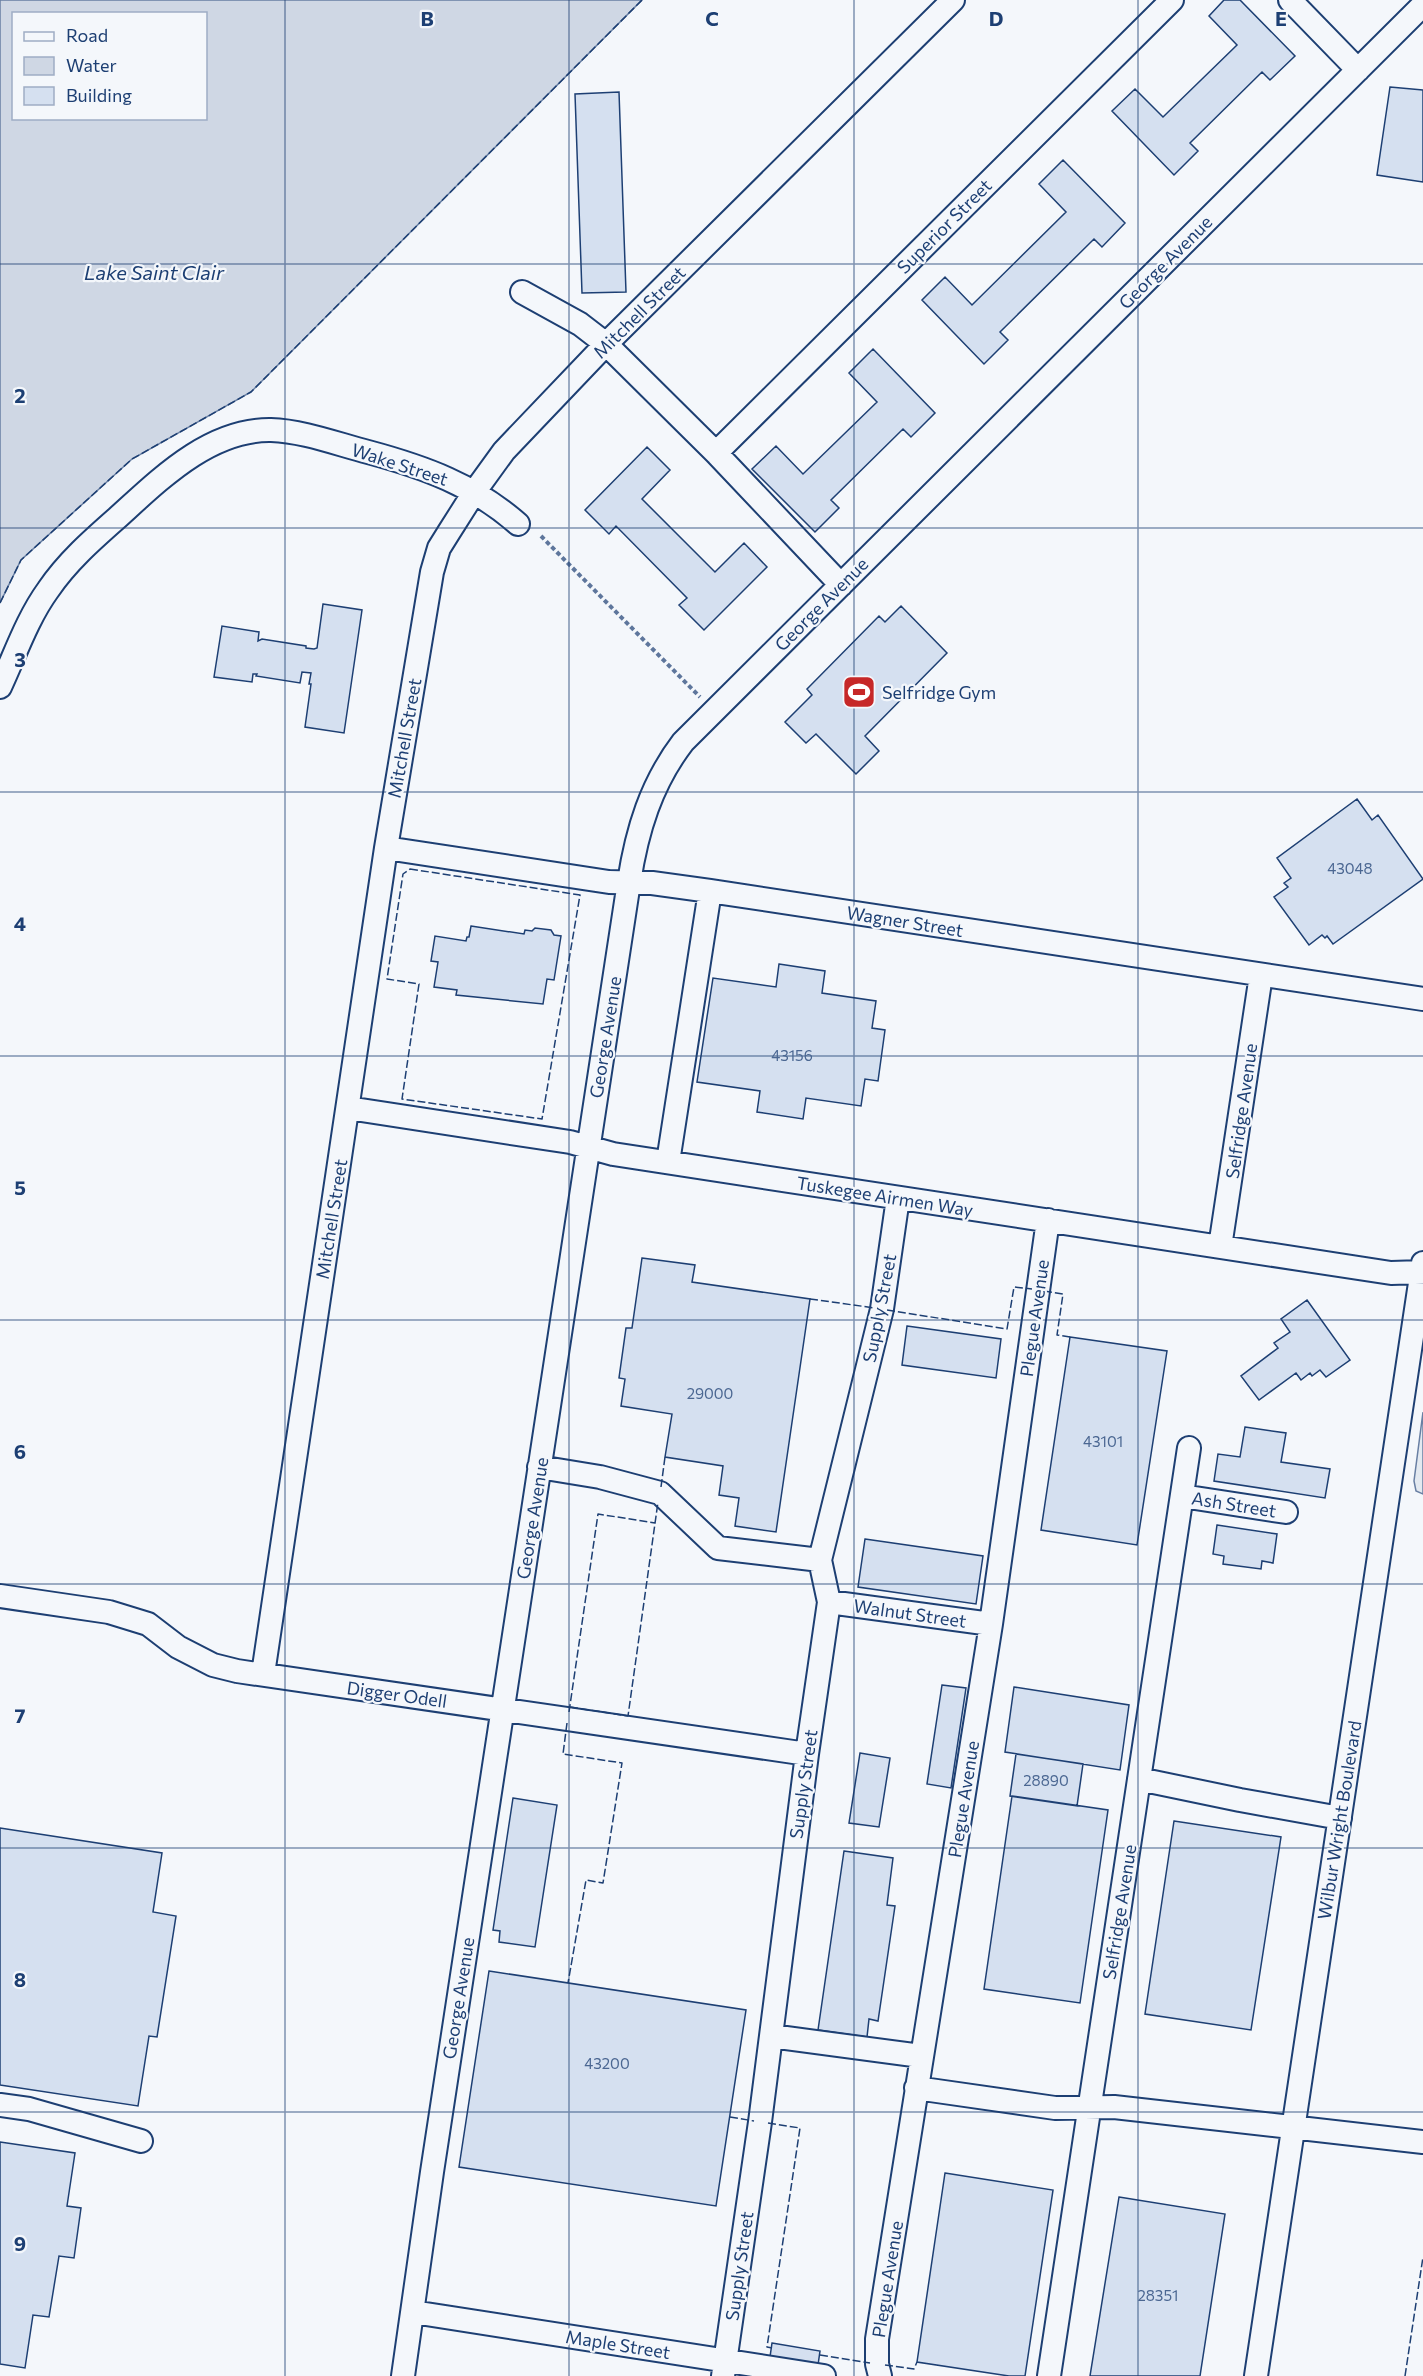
<svg xmlns="http://www.w3.org/2000/svg" width="1423" height="2376" viewBox="0 0 1423 2376" font-family="Commissioner,sans-serif">
<rect width="100%" height="100%" fill="#f4f7fb"/>
<!-- green -->
<path fill="#e3e9f0" stroke="#687fa3" stroke-width="1.5" d="M1423,1412V1494L1416,1491L1414,1481Z"/>
<!-- water -->
<path fill="#cfd7e4" stroke="#687fa3" stroke-width="1.5" fill-rule="evenodd" d="M0,0H642L251,392L132,459L21,560L0,603ZM14,14H206V118H14Z"/>
<!-- building -->
<path fill="#d5e0f0" stroke="#1d3f73" stroke-width="1.5" d="M1224,0H1240L1295,56L1270,80L1262,72L1190,143L1198,151L1174,175L1112,111L1135,89L1163,117L1237,45L1209,16Z
M1390,87L1423,90V182L1377,175Z
M619,92L626,292L582,293L575,94Z
M1063,160L1125,223L1102,247L1094,239L1000,332L1008,340L984,364L922,300L945,277L972,305L1066,212L1039,184Z
M873,349L935,413L911,437L903,429L831,500L839,508L815,532L752,469L776,446L803,474L877,402L849,373Z
M647,447L670,470L642,499L715,572L744,543L767,567L704,630L679,605L687,598L616,526L609,534L585,510Z
M323,604L362,610L344,733L305,727L311,684H309L311,673L302,672L300,683L256,676L257,674H253L252,682L214,677L222,626L259,632L258,641L262,639L306,646V648L314,649L317,648Z
M901,606L947,653L865,736L879,751L856,774L816,734L806,743L785,722L812,695L807,689L879,616L885,622Z
M1357,799L1372,820L1378,815L1423,879L1333,944L1327,936L1325,938L1322,935L1309,945L1274,897L1288,887L1284,883L1291,878L1277,858Z
M471,926L524,934L525,930L532,931L535,928L551,930L554,935L561,936L554,980L547,979L543,1004L456,995L457,990L434,987L438,962L431,961L435,936L466,941L467,937H469Z
M779,964L825,971L822,993L876,1001L872,1028L885,1030L878,1081L865,1079L861,1106L806,1098L803,1119L757,1112L760,1091L697,1082L713,978L776,987Z
M642,1258L695,1265L692,1282L810,1299L776,1532L735,1526L739,1498L719,1495L723,1466L665,1457L672,1414L621,1406L625,1379L619,1378L626,1328H632Z
M1307,1300L1350,1360L1326,1377L1320,1370L1312,1376L1310,1373L1301,1380L1296,1373L1259,1400L1241,1376L1278,1348L1274,1343L1290,1332L1281,1319Z
M907,1326L1001,1339L996,1378L902,1365Z
M1070,1337L1167,1351L1137,1545L1041,1530Z
M1245,1427L1286,1433L1281,1462L1330,1469L1325,1498L1214,1481L1218,1454L1240,1457Z
M1217,1525L1277,1534L1273,1563L1262,1561L1261,1569L1223,1564L1224,1556L1213,1554Z
M865,1539L983,1556L976,1604L858,1587Z
M942,1685L966,1688L951,1788L927,1784Z
M1014,1687L1129,1705L1120,1770L1005,1752Z
M860,1753L890,1758L879,1827L849,1823Z
M1016,1754L1083,1764L1077,1806L1010,1796Z
M1012,1796L1108,1810L1080,2003L984,1989Z
M513,1798L557,1805L535,1947L499,1942L500,1931L493,1930Z
M1174,1821L1281,1837L1251,2030L1145,2014Z
M0,1828L162,1853L153,1912L176,1916L157,2037L149,2036L138,2106L0,2085Z
M844,1851L893,1858L887,1905L895,1906L878,2021L869,2019L867,2037L818,2030Z
M489,1971L746,2010L716,2206L459,2167Z
M0,2142L75,2153L67,2206L81,2208L74,2258L59,2256L49,2317L33,2315L25,2368L0,2364Z
M945,2173L1053,2190L1025,2376H1009L917,2362Z
M1119,2197L1225,2214L1200,2376H1090Z
M772,2343L820,2351L818,2365L770,2357Z"/>
<g fill="none" stroke-linecap="round" stroke-linejoin="round">
<!-- minor casing -->
<g stroke="#1d3f73" stroke-width="26">
<path id="minor" d="M1290,0L1358,70
M522,292L580,324L606,344L716,453L841,585
M716,453L1172,0
M0,687C15,655 27,619 48,590C67,562 92,540 117,518C159,480 209,429 271,430C303,431 337,444 368,452C424,467 474,485 518,524
M386,848L609,882L652,883L710,891L1423,999
M348,1108L570,1142L613,1154L1391,1273L1423,1272
M668,1162L710,891
M1220,1247L1261,975
M539,1467L600,1477L660,1493L718,1548L820,1560
M1182,1496L1286,1512
M0,1596L109,1612L148,1624L178,1647L213,1665L237,1671L807,1754
M829,1602L991,1624
M263,1674L386,848L432,572L439,548L449,532L475,491L504,451L606,344L953,0
M1139,1779L1240,1800L1340,1818
M771,2036L921,2056
M916,2088L1055,2108L1114,2107L1423,2142
M0,2105L29,2109L141,2141
M413,2312L824,2376
M403,2376L432,2172L629,882C637,830 651,784 683,742L1423,5
M723,2376L760,2122L807,1754L829,1602L820,1560L882,1309L898,1198
M880,2376L877,2364V2339L991,1624L1048,1220
M1049,2376L1189,1448
M1256,2376L1423,1263"/>
</g>
<!-- path -->
<path stroke="#5e769c" stroke-width="4" stroke-dasharray="4.5 3" stroke-linecap="butt" d="M541,536L700,697"/>
<!-- minor -->
<use href="#minor" stroke="#f4f7fb" stroke-width="22"/>
<!-- fence -->
<path stroke="#1d3f73" stroke-width="1.5" stroke-dasharray="8 3" stroke-linecap="butt" d="M0,603L21,560L132,459L251,392L642,0
M410,869L580,895L542,1119L402,1099L419,984L387,979L403,874Z
M1044,1291L1063,1294L1057,1335L1070,1337
M810,1299L875,1308
M887,1310L1007,1329L1014,1287L1032,1289
M661,1487L665,1457
M570,1707L628,1716L658,1502
M569,1712L598,1514L655,1523
M567,1723L563,1754L622,1763L603,1883L586,1880L568,1983
M730,2117L754,2121
M768,2123L800,2128L767,2347L772,2348
M820,2355L870,2363
M885,2365L914,2369L917,2362
M1405,2376L1423,2257"/>
</g>
<!-- grid -->
<path fill="none" stroke="#1d3f73" stroke-width="1.5" stroke-opacity="0.55" d="M285,0V2376M569,0V2376M854,0V2376M1138,0V2376M0,264H1423M0,528H1423M0,792H1423M0,1056H1423M0,1320H1423M0,1584H1423M0,1848H1423M0,2112H1423"/>
<!-- icons -->
<defs>
<g id="stadium-square" transform="scale(1.725)"><rect x="-9" y="-9" width="18" height="18" rx="4" fill="#c62828" stroke="#f4f7fb"/><path d="M0-5a6.5 5 0 1 0 0 10a6.5 5 0 1 0 0-10ZM-3.5-1.8h7v3.6h-7Z" fill="#fff"/></g>
</defs>
<g fill-rule="evenodd">
<use href="#stadium-square" x="859" y="692"/>
</g>
<g text-anchor="middle" dominant-baseline="central" stroke-width="4.5" stroke-linejoin="round" paint-order="stroke">
<!-- number labels -->
<g font-size="15" fill="#4b6792">
<text x="1350" y="868">43048</text>
<text x="792" y="1055">43156</text>
<text x="710" y="1393">29000</text>
<text x="1103" y="1441">43101</text>
<text x="1046" y="1780">28890</text>
<text x="607" y="2063">43200</text>
<text x="1158" y="2295">28351</text>
</g>
<!-- street labels -->
<g font-size="18" fill="#1d3f73" stroke="#f4f7fb">
<text transform="translate(944 226) rotate(-45)">Superior Street</text>
<text transform="translate(1165 262) rotate(-45)">George Avenue</text>
<text transform="translate(639 312) rotate(-45)">Mitchell Street</text>
<text transform="translate(400 464) rotate(18)">Wake Street</text>
<text transform="translate(821 604) rotate(-45)">George Avenue</text>
<text transform="translate(404 738) rotate(-80)">Mitchell Street</text>
<text transform="translate(905 921) rotate(9)">Wagner Street</text>
<text transform="translate(605 1037) rotate(-81)">George Avenue</text>
<text transform="translate(1241 1111) rotate(-82)">Selfridge Avenue</text>
<text transform="translate(885 1196) rotate(9)">Tuskegee Airmen Way</text>
<text transform="translate(331 1219) rotate(-81)">Mitchell Street</text>
<text transform="translate(879 1308) rotate(-79)">Supply Street</text>
<text transform="translate(1034 1318) rotate(-82)">Plegue Avenue</text>
<text transform="translate(1234 1504) rotate(9)">Ash Street</text>
<text transform="translate(532 1518) rotate(-81)">George Avenue</text>
<text transform="translate(910 1613) rotate(8)">Walnut Street</text>
<text transform="translate(397 1694) rotate(8)">Digger Odell</text>
<text transform="translate(803 1784) rotate(-82)">Supply Street</text>
<text transform="translate(963 1799) rotate(-81)">Plegue Avenue</text>
<text transform="translate(1339 1820) rotate(-81)">Wilbur Wright Boulevard</text>
<text transform="translate(1119 1912) rotate(-81)">Selfridge Avenue</text>
<text transform="translate(458 1998) rotate(-81)">George Avenue</text>
<text transform="translate(739 2266) rotate(-82)">Supply Street</text>
<text transform="translate(887 2279) rotate(-81)">Plegue Avenue</text>
<text transform="translate(618 2344) rotate(9)">Maple Street</text>
</g>
<!-- poi labels -->
<g font-size="18" fill="#1d3f73" stroke="#f4f7fb" text-anchor="start">
<text x="882" y="692">Selfridge Gym</text>
</g>
<!-- water labels -->
<g font-size="20" font-style="italic" fill="#1d3f73" stroke="#f4f7fb">
<text x="154" y="272">Lake Saint Clair</text>
</g>
</g>
<g font-size="20" text-anchor="middle" font-weight="bold" fill="#1d3f73" stroke="#f4f7fb" stroke-width="4.5" stroke-linejoin="round" paint-order="stroke">
<text x="427" y="26">B</text>
<text x="712" y="26">C</text>
<text x="996" y="26">D</text>
<text x="1281" y="26">E</text>
<text x="20" y="403">2</text>
<text x="20" y="667">3</text>
<text x="20" y="931">4</text>
<text x="20" y="1195">5</text>
<text x="20" y="1459">6</text>
<text x="20" y="1723">7</text>
<text x="20" y="1987">8</text>
<text x="20" y="2251">9</text>
</g>
<!-- legend -->
<rect x="12" y="12" width="195" height="108" fill="#f4f7fb" stroke="#9eadc5" stroke-width="1.5"/>
<rect x="24" y="32" width="30" height="9" fill="#f4f7fb" stroke="#9eadc5" stroke-width="1.5"/>
<text x="66" y="42" font-size="18" fill="#1d3f73">Road</text>
<rect x="24" y="57" width="30" height="18" fill="#cfd7e4" stroke="#9eadc5" stroke-width="1.5"/>
<text x="66" y="72" font-size="18" fill="#1d3f73">Water</text>
<rect x="24" y="87" width="30" height="18" fill="#d5e0f0" stroke="#9eadc5" stroke-width="1.5"/>
<text x="66" y="102" font-size="18" fill="#1d3f73">Building</text>
</svg>
